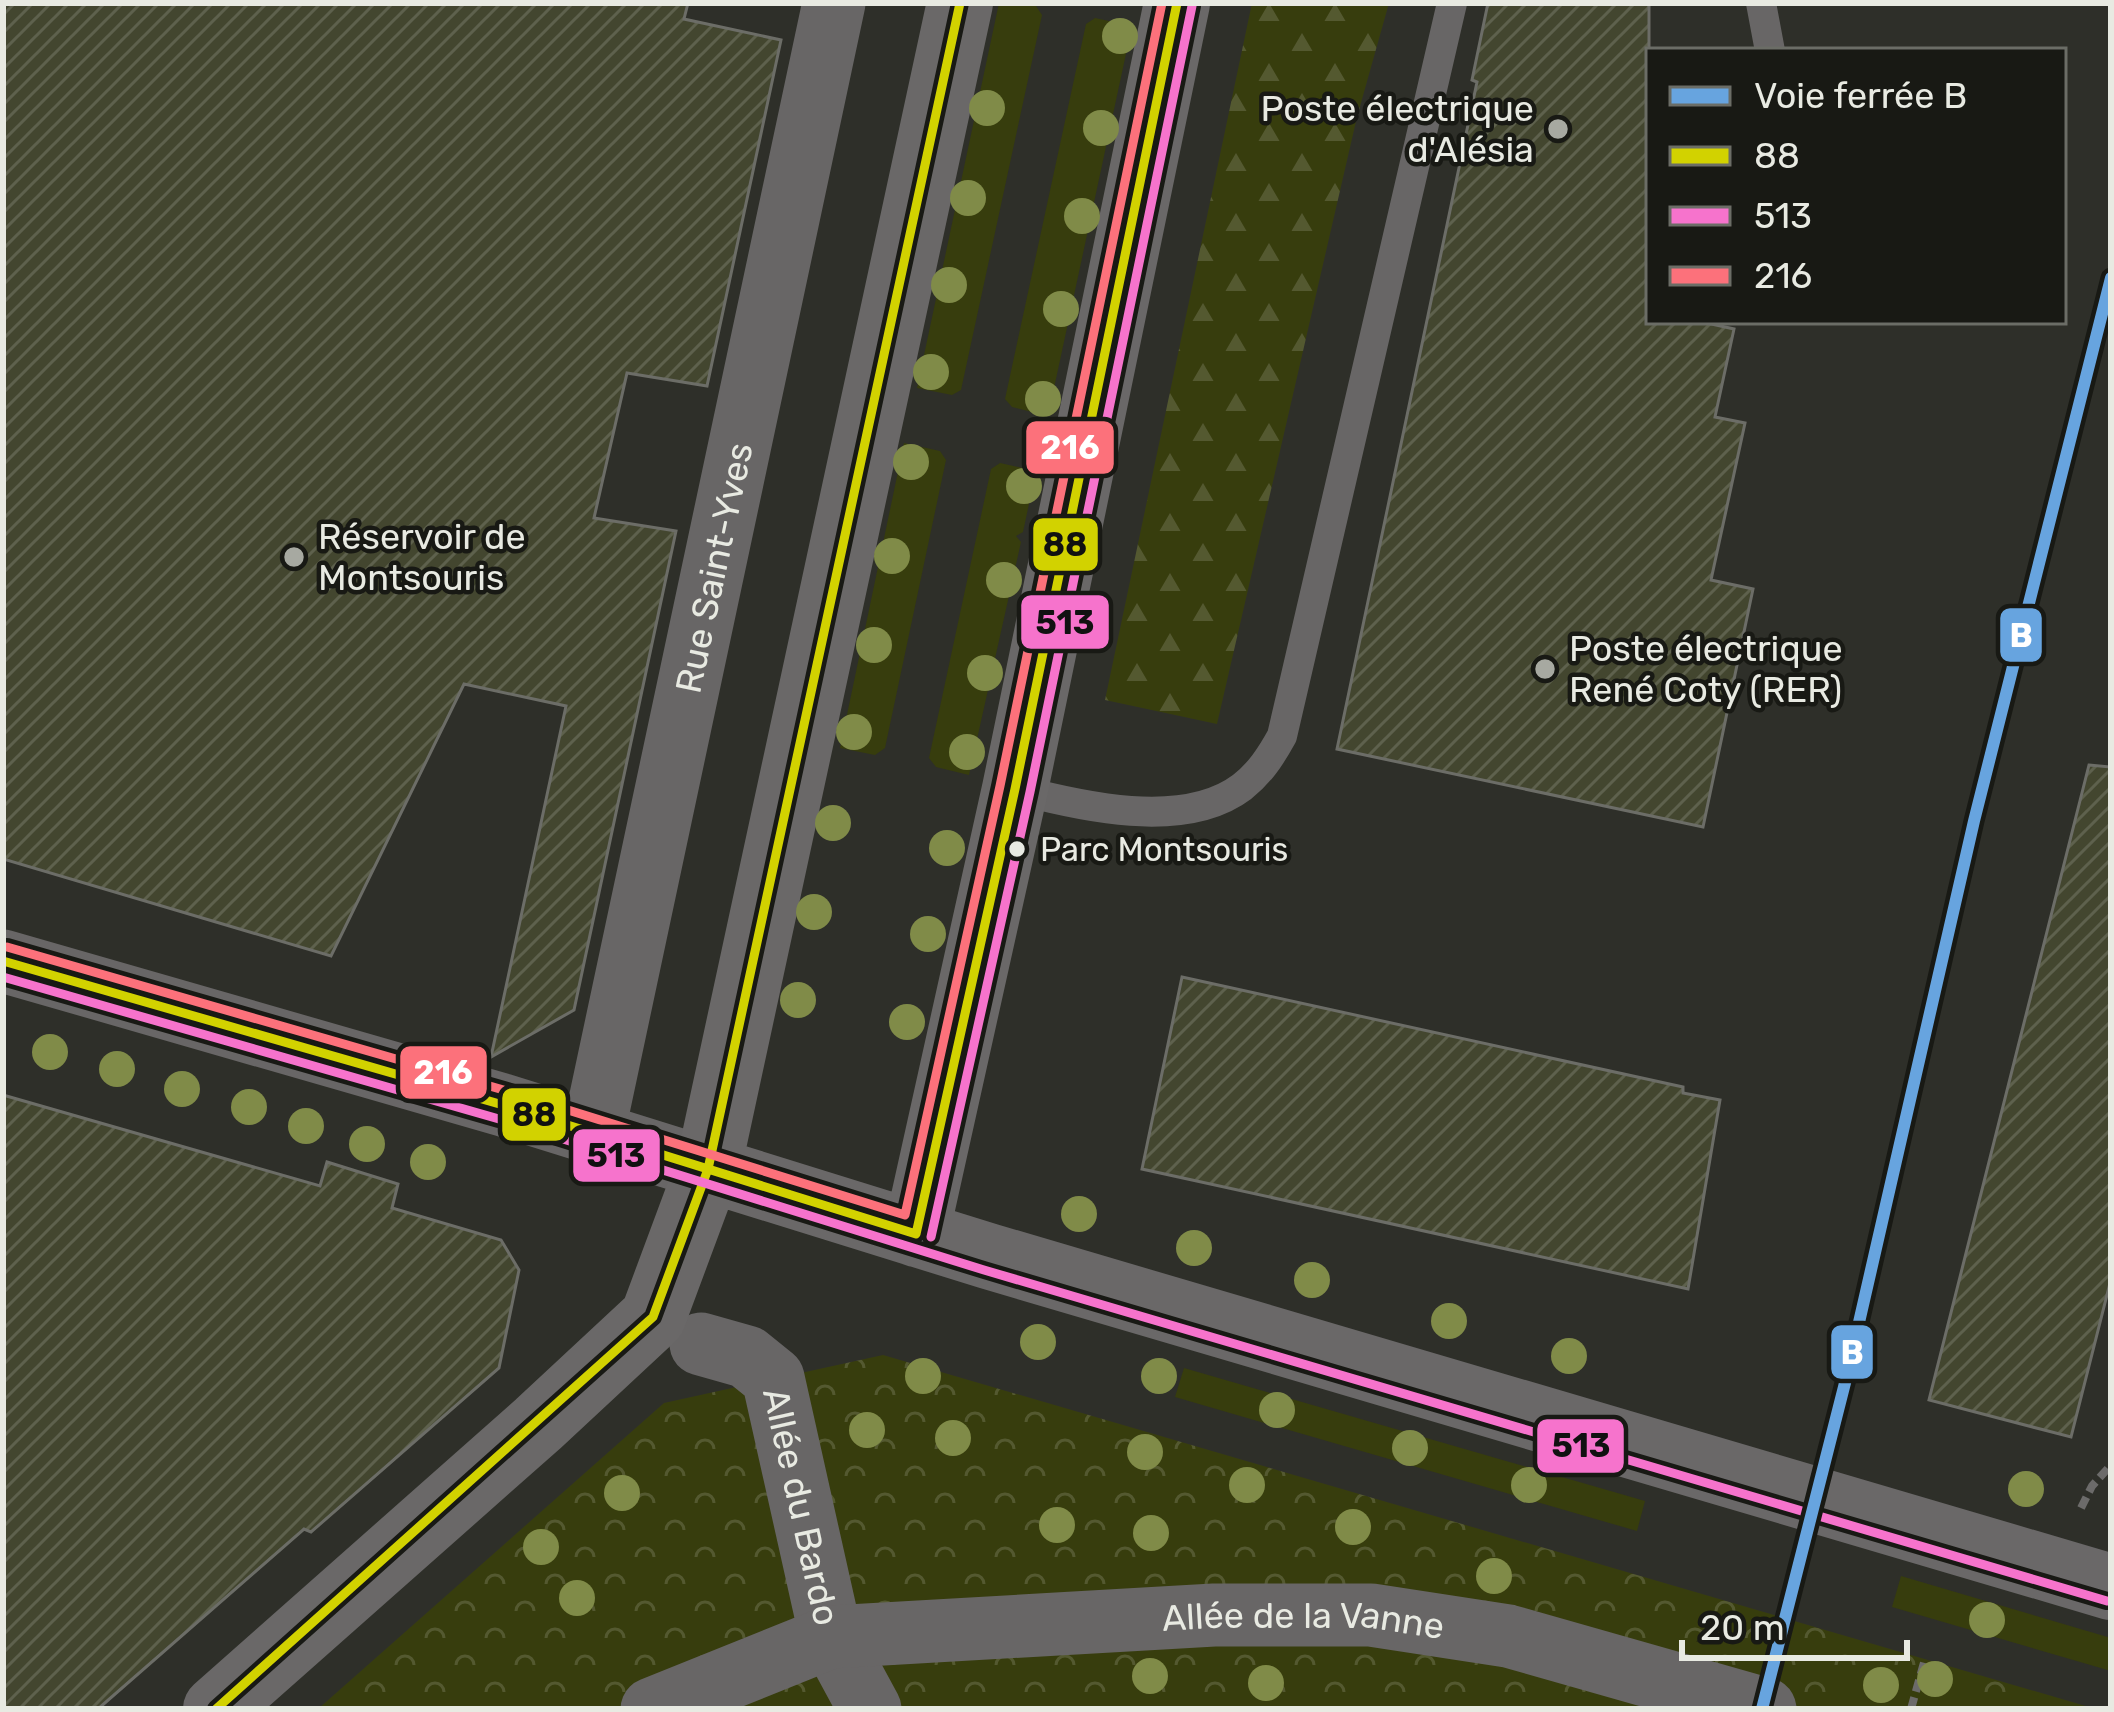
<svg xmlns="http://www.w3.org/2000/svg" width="2114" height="1712" viewBox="0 0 2114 1712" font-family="Rubik,sans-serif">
<defs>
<pattern id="forest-firs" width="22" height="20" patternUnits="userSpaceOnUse" patternTransform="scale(3)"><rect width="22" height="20" fill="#373d0d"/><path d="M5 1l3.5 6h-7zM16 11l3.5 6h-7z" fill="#545930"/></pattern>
<pattern id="park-crowns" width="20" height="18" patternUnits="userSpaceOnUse" patternTransform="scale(3)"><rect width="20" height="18" fill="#373d0d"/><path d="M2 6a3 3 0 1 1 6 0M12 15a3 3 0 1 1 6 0" fill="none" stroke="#545930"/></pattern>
<pattern id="building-hatch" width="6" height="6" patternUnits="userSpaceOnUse" patternTransform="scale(3)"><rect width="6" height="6" fill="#43462f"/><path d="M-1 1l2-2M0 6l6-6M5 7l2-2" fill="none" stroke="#5e614d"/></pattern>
</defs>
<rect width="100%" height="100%" fill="#2e2f29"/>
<!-- green -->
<path fill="#373d0d" d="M999,3L1036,6L1042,15L961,390L952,395L917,388Z
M1095,18L1132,26L1048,416L1012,407L1005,399L1086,24Z
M904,443L940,451L946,460L885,748L875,755L840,748Z
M1000,463L1036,471L1023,532L1016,536L1021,542L969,775L936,767L929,758L991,469Z
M1184,1368L1645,1501L1637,1531L1175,1397Z
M1901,1576L2111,1638V1671L1892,1607Z"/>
<!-- forest -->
<path fill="url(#forest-firs)" d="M1252,3H1389L1357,117L1217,724L1105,700Z"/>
<!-- park -->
<path fill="url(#park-crowns)" d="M883,1355L2096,1709H318L664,1403Z"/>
<!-- building -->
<path fill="url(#building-hatch)" stroke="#6c6d67" stroke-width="3" d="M3,3H688L684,19L781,40L707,386L627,373L594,518L676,531L574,1010L491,1057L566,706L464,684L331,956L3,859Z
M1488,3H1649V321H1698L1734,329L1715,417L1745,423L1711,580L1753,589L1703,827L1337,749L1477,82L1472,80Z
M2089,765L2111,767V1279L2071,1437L1929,1400Z
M1182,977L1683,1087V1093L1720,1100L1688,1289L1142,1169Z
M3,1095L320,1186L327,1162L398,1184L392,1208L501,1240L519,1270L499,1368L311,1532L304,1529L98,1709H3Z"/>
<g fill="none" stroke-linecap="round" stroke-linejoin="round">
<!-- path -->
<path stroke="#6c6b6a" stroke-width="8" stroke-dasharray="12 6" stroke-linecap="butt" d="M2081,1508L2092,1486L2111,1465
M1911,1709L1925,1659"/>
<!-- lane -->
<path stroke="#686666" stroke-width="30" d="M1761,3L1770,51
M1015,789C1079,806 1184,831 1242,787C1260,773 1271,756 1282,736L1452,3"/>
<!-- street -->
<g stroke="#686666" stroke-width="63">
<path d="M3,961L503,1105L708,1169"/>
<path id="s1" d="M593,1134L834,3"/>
<path id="s2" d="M701,1344L747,1357L773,1378L831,1637L870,1709"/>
<path id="s3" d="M652,1709L831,1637L1214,1615H1371L1508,1636L1765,1709"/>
</g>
<!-- secondary -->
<path stroke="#6a6868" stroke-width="66" d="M708,1169L988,1256L2111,1587
M916,1234L1015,789L1177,3
M216,1709L538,1424L653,1317L708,1169L960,3"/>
<!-- bus-1 casing -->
<g stroke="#181914" stroke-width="18">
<path id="bus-1" d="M3,961L503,1105L916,1234L1015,789L1177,3
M216,1709L653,1317L708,1169L960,3"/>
</g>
<!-- bus-2 casing -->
<g stroke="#181914" stroke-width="18">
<path id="bus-2" d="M3,977L499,1119L984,1270L2107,1601
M931,1237L1030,792L1192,6"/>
</g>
<!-- bus-3 casing -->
<g stroke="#181914" stroke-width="18">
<path id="bus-3" d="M7,947L507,1091L905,1215L1000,786L1162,3"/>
</g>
<!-- bus-1 -->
<use href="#bus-1" stroke="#d2d200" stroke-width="9"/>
<!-- bus-2 -->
<use href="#bus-2" stroke="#f673cc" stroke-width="9"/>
<!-- bus-3 -->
<use href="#bus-3" stroke="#fc717b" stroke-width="9"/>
<!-- rail-1 casing -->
<g stroke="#181914" stroke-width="21">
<path id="rail-1" d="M1762,1709L1846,1379L1974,821L2111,278"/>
</g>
<!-- rail-1 -->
<use href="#rail-1" stroke="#67a4df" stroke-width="12"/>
</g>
<!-- trees -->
<g fill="#808b48">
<circle cx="1120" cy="36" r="18"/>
<circle cx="987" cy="108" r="18"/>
<circle cx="1101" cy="128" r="18"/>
<circle cx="968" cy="198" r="18"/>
<circle cx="1082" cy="216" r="18"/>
<circle cx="949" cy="285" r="18"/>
<circle cx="1061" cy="309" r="18"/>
<circle cx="931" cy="372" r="18"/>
<circle cx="1043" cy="399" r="18"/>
<circle cx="911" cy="462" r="18"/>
<circle cx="1024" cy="486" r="18"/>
<circle cx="892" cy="556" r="18"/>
<circle cx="1004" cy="580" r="18"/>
<circle cx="874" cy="645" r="18"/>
<circle cx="985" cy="673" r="18"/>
<circle cx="854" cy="732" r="18"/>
<circle cx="967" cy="752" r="18"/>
<circle cx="833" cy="823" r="18"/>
<circle cx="947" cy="848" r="18"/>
<circle cx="814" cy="912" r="18"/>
<circle cx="928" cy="934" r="18"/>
<circle cx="798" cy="1000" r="18"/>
<circle cx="907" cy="1022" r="18"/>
<circle cx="50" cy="1052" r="18"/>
<circle cx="117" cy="1069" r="18"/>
<circle cx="182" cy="1089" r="18"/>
<circle cx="249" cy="1107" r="18"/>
<circle cx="306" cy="1126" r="18"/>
<circle cx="367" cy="1144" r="18"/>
<circle cx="428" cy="1162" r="18"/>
<circle cx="1079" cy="1214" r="18"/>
<circle cx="1194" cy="1248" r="18"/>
<circle cx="1312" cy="1280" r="18"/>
<circle cx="1449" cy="1321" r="18"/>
<circle cx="1038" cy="1342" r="18"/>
<circle cx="1569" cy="1356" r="18"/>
<circle cx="923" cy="1376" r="18"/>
<circle cx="1159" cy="1376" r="18"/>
<circle cx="1277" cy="1410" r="18"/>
<circle cx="867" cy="1430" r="18"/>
<circle cx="953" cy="1438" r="18"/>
<circle cx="1410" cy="1448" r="18"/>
<circle cx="1145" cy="1452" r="18"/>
<circle cx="1247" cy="1485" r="18"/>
<circle cx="1529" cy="1485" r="18"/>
<circle cx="2026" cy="1489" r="18"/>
<circle cx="622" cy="1493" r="18"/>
<circle cx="1057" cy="1525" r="18"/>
<circle cx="1353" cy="1527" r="18"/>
<circle cx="1151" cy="1533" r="18"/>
<circle cx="541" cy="1547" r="18"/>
<circle cx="1494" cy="1576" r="18"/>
<circle cx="577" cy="1598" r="18"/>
<circle cx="1987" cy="1620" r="18"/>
<circle cx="1150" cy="1676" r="18"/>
<circle cx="1935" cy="1679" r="18"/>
<circle cx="1266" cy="1683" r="18"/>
<circle cx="1881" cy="1685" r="18"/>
</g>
<!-- markers -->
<g fill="#a7a9a1" stroke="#181914" stroke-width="4.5">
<circle cx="1558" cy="129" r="12"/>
<circle cx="294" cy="557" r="12"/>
<circle cx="1545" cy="669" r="12"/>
</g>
<circle fill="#e8eae2" stroke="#181914" stroke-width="4.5" cx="1017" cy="849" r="10"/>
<g text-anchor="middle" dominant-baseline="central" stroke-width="9" stroke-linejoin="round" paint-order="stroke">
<!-- bus labels -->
<g font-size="33" fill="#e8eae2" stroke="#181914" text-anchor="start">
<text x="1040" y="849">Parc Montsouris</text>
</g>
<!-- poi labels -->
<g font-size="36" fill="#e8eae2" stroke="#181914" text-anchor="start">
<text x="1534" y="108" text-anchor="end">Poste électrique<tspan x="1534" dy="41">d'Alésia</tspan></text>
<text x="318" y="536">Réservoir de<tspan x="318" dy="41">Montsouris</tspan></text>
<text x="1569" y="648">Poste électrique<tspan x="1569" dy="41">René Coty (RER)</tspan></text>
</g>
<!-- street labels -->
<g font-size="36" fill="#e8eae2" stroke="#181914">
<text stroke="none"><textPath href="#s1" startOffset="579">Rue Saint-Yves</textPath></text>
<text stroke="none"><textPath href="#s2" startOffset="213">Allée du Bardo</textPath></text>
<text stroke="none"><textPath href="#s3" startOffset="666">Allée de la Vanne</textPath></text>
</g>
</g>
<g stroke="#181914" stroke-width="4.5">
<rect x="1024" y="419" width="92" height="57" rx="12" fill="#fc717b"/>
<rect x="1031" y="516" width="69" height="57" rx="12" fill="#d2d200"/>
<rect x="1019" y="593" width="92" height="58" rx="12" fill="#f673cc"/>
<rect x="1998" y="606" width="46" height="58" rx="12" fill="#67a4df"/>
<rect x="398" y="1044" width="91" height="57" rx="12" fill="#fc717b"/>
<rect x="500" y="1086" width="68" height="57" rx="12" fill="#d2d200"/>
<rect x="571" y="1127" width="91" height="57" rx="12" fill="#f673cc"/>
<rect x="1829" y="1323" width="46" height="58" rx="12" fill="#67a4df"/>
<rect x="1535" y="1417" width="91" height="58" rx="12" fill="#f673cc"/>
</g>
<g font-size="33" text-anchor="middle" font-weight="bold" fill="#fff">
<text x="1070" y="459">216</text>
<text x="2021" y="647">B</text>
<text x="443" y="1084">216</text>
<text x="1852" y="1364">B</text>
</g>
<g font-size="33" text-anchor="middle" font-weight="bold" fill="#111">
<text x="1065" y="556">88</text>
<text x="1065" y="634">513</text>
<text x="534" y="1126">88</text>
<text x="616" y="1167">513</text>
<text x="1581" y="1457">513</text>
</g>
<!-- border -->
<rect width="2114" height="1712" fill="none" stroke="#e8eae2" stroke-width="12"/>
<!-- legend -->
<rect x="1646" y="48" width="420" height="276" fill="#181914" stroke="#6b6d66" stroke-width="3"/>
<rect x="1670" y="87" width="60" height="18" fill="#67a4df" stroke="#6b6d66" stroke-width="3"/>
<text x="1754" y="108" font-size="36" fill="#e8eae2">Voie ferrée B</text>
<rect x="1670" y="147" width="60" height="18" fill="#d2d200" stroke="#6b6d66" stroke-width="3"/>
<text x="1754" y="168" font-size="36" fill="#e8eae2">88</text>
<rect x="1670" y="207" width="60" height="18" fill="#f673cc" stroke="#6b6d66" stroke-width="3"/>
<text x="1754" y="228" font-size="36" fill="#e8eae2">513</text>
<rect x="1670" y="267" width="60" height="18" fill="#fc717b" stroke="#6b6d66" stroke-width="3"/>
<text x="1754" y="288" font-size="36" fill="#e8eae2">216</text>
<!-- scale -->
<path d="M1682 1640v18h225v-18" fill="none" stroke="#e8eae2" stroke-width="6"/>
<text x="1700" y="1640" font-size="36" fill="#e8eae2" stroke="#181914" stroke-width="9" paint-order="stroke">20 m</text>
</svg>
